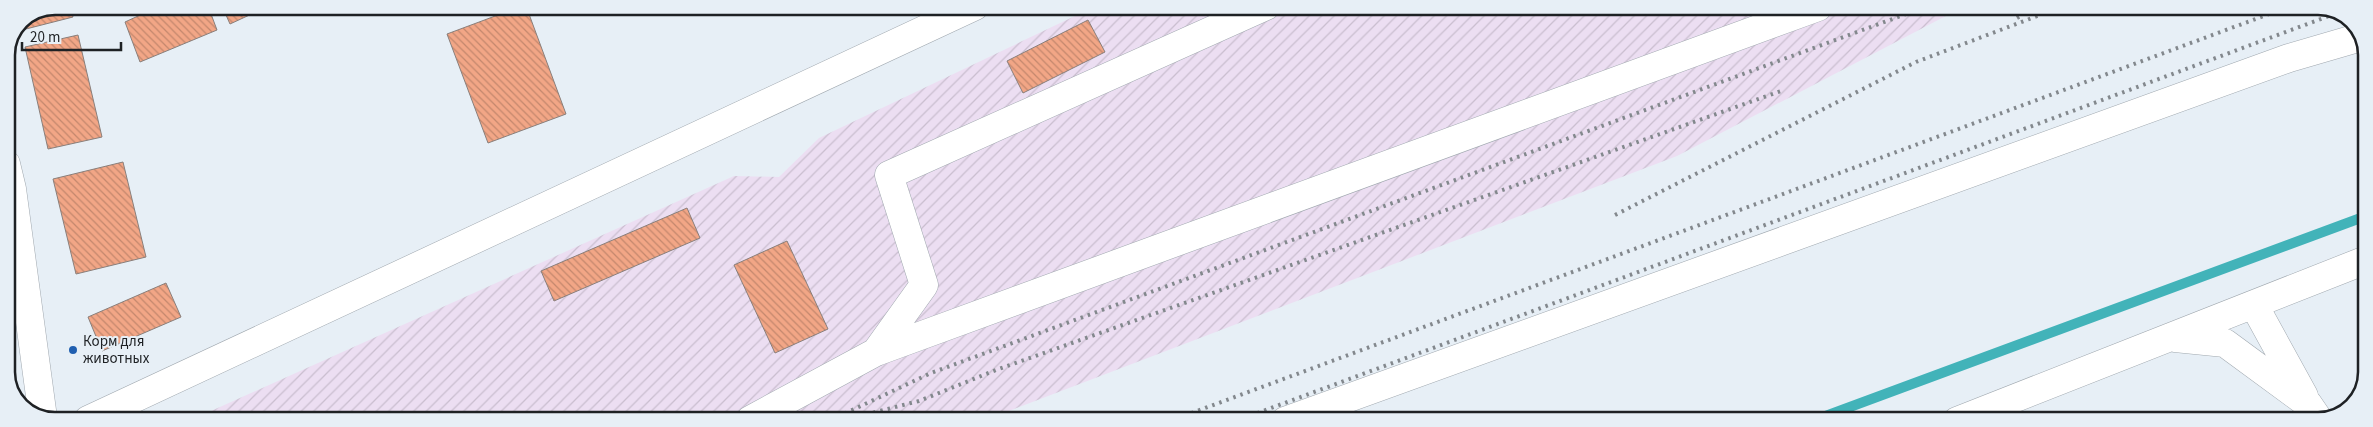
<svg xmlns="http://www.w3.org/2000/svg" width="2373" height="427" viewBox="0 0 2373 427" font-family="'Source Sans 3',sans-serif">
<defs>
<pattern id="industrial-furrows" width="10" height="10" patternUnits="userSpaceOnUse" patternTransform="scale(1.25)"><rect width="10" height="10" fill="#ecdef2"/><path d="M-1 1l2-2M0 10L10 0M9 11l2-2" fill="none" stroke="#cabecf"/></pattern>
<pattern id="building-back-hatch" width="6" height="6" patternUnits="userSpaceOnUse" patternTransform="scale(1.25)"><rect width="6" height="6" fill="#f2a686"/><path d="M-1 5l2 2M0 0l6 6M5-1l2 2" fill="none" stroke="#c3876d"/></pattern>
</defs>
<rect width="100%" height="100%" fill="#e7eff6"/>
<!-- industrial -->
<path fill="url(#industrial-furrows)" d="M1096,6L1963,7L1677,156L985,420H191L734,176L779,177L819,138Z"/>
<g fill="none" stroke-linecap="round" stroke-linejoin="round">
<!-- stream -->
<path stroke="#42b3b9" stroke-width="10" d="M1812,421L2366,216"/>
</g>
<!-- building -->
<path fill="url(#building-back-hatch)" stroke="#897f7b" d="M55,6H70L73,17L22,30L20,21Z
M160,6H208L217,30L140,62L125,22Z
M222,6H269L230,24Z
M522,6H526L566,114L488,143L447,34Z
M1088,20L1105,52L1023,93L1007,61Z
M78,35L102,137L48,149L25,47Z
M123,162L146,257L76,274L53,179Z
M687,208L700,238L554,301L541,271Z
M787,241L828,329L775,353L734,265Z
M166,283L181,317L102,351L88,317Z"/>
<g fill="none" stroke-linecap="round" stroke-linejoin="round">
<!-- minor casing -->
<g stroke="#a0a8af" stroke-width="29">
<path id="minor" d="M6,164L12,189L43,418
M2254,305L2304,396
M2175,338L2225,343L2308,404L2319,420
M876,352L924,285L889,175L1266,6
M750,420L876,352L1818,7
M1285,421L2289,58L2361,37
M1957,421L2366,260"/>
</g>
<!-- major casing -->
<g stroke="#a0a8af" stroke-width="29">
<path id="major" d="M88,420L975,6"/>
</g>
<!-- minor -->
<use href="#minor" stroke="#fff" stroke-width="28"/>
<!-- major -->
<use href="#major" stroke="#fff" stroke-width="28"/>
<!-- rail -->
<path stroke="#83888d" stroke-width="4" stroke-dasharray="2.5 5" stroke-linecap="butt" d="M2017,18L2036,7
M1615,215L1916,62L2061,7
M831,420L931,373L1925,7
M844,420L919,401L996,370L1781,91
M1170,421L2288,7
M1236,421L2337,13"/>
</g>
<!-- markers -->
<circle fill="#205fb0" stroke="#e7eff6" stroke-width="2" cx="73" cy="350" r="5"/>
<g text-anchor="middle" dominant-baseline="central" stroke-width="4" stroke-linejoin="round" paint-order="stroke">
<!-- poi labels -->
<g font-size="15" fill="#1e2124" stroke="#e7eff6" text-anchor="start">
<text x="83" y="341">Корм для<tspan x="83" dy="17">животных</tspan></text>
</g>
</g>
<!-- crop -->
<path d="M0 0H2373V427H0ZM55 15H2318A40 40 0 0 1 2358 55V372A40 40 0 0 1 2318 412H55A40 40 0 0 1 15 372V55A40 40 0 0 1 55 15Z" fill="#e7eff6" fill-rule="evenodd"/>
<path fill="none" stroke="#1e2124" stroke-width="2.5" d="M55 15H2318A40 40 0 0 1 2358 55V372A40 40 0 0 1 2318 412H55A40 40 0 0 1 15 372V55A40 40 0 0 1 55 15Z"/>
<!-- scale -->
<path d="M22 42v8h99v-8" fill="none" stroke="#1e2124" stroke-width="2.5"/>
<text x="30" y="42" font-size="15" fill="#1e2124" stroke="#e7eff6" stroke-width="4" paint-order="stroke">20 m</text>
</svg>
